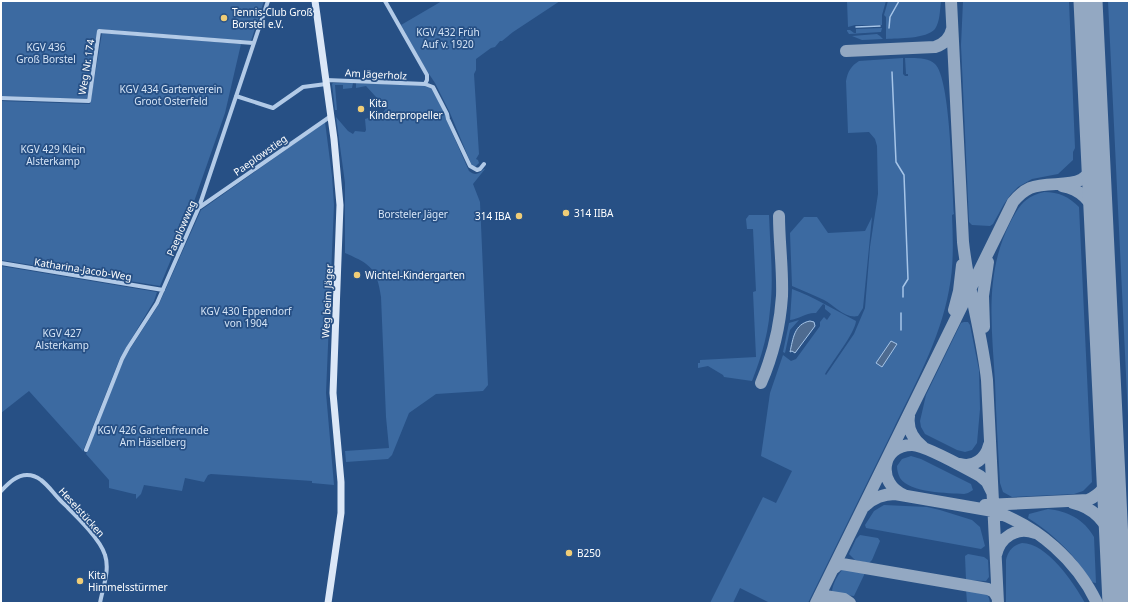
<svg xmlns="http://www.w3.org/2000/svg" width="1130" height="604" viewBox="0 0 1130 604" font-family="'Noto Sans',sans-serif">
<rect width="100%" height="100%" fill="#275085"/>
<!-- green -->
<path fill="#3c6aa1" fill-rule="evenodd" d="M1,1H264L251,41L98,29L87,99L1,96Z
M442,1H560L513,32L502,41H500L495,47L491,48L476,59V70L474,74L479,154L476,159L478,160L479,163L475,167L472,166L450,113L435,83L425,68L401,25Z
M847,1H886L882,15V25H855L848,27Z
M888,1H941C940,9 940,22 935,29C926,39 899,38 886,39V17L884,15Z
M963,1H1069L1075,148L1073,152V160L1058,174L1032,179L1018,187L1011,194L1004,204L993,224L990,226L972,225L969,222L961,45Z
M1108,1H1129V437Z
M882,28L881,32L849,34L847,31V30H850L854,33H856V29Z
M102,33L241,44L225,113L189,216L160,286L1,260V101L90,104Z
M877,34L880,36L883,39L862,40L852,36Z
M903,58V74L905,76H908V74H906L905,58C914,58 928,57 935,64C951,79 952,188 954,214L952,215C953,240 954,265 949,290C940,340 914,386 892,432C864,489 836,546 808,603H770L740,588L733,603H710L763,497L776,503L792,471L761,456L770,393L783,355L791,361L796,359L820,326V322L824,317L827,320L831,314L825,309V305L823,304L816,313C807,312 799,319 790,320L792,289C814,297 835,310 856,321C855,333 832,362 825,374L826,375L854,334L865,308L870,247L878,194L877,146L875,139L869,132L848,133L846,81C848,71 851,66 859,61ZM891,341L897,344L881,367Z
M333,83H353L352,88L343,89V85H335L337,110H335L332,84Z
M356,83L432,86L445,111L446,119L469,171C475,176 479,174 484,169H485L473,184L480,202L488,385L483,391L436,394L409,413L392,455L388,459L346,462L345,451L389,448L386,417L381,297C377,268 370,264 345,253V183L336,117L348,131L353,134L355,131L365,132L366,130L365,119L382,114L386,108L366,86L356,88Z
M325,122L332,176L334,205L326,393L334,485L312,483V481L211,474L208,475L204,482L185,478L182,491L144,485L141,494L136,499V494H134L109,488V480L86,454L123,361L130,349L159,304L201,210Z
M1044,192C1059,192 1069,197 1079,207L1092,482L1083,491L1074,494L1012,497L1003,492L1000,483C998,449 996,416 995,382C992,328 984,274 1010,223C1019,206 1024,197 1044,192Z
M749,215H769C770,247 774,279 770,310C768,335 761,358 752,381L724,377L723,375L708,366L698,368V363H700V360L756,357L753,292L756,291L753,229H747L746,219Z
M804,217H817L828,233L865,231L872,217L863,308L858,316C845,319 834,305 824,300C814,295 803,291 792,286L790,233Z
M1,266L157,292L154,301L120,358L83,451L29,391L1,413Z
M799,320L790,330L785,353L783,352L789,323Z
M964,322H968L970,325L979,370L980,409L977,443L972,450L965,452L957,450L925,434L921,427L920,421L926,395L961,323Z
M911,456L921,459L971,484L973,490L968,493L964,494C948,493 910,493 900,478C898,474 897,470 897,466L902,459Z
M884,505L927,507L940,510L972,520L980,527L985,546L981,549L866,528L865,525L874,511Z
M1048,509C1067,511 1084,519 1094,537L1096,583C1087,582 1081,567 1076,560C1062,543 1047,530 1028,518L1029,514Z
M860,535L878,538L880,541L872,560L869,563L855,560L849,554L856,539Z
M1022,543C1047,543 1074,583 1085,603H1006V560C1008,551 1013,545 1022,543Z
M968,554L984,557L988,560L989,577L986,581L966,580L965,556Z
M843,569L863,571L865,573L854,596L835,594L832,592C832,585 838,574 843,569Z
M966,589C978,591 989,589 990,603H967Z"/>
<!-- water -->
<path fill="#4e6b90" stroke="#a6c5e8" d="M810,321L814,322L815,326L795,353L792,351L790,352C793,339 794,324 810,321Z
M891,341L897,344L882,367L876,363Z"/>
<g fill="none" stroke-linecap="round" stroke-linejoin="round">
<!-- stream -->
<path stroke="#a6c5e8" stroke-width="1.5" d="M856,27L880,26
M889,28L890,17L899,1
M892,72L896,162L904,175L908,279L903,287V297
M901,313V330"/>
<!-- taxiway -->
<path stroke="#93a8c2" stroke-width="12" d="M951,1L963,242C968,289 982,334 987,380L998,603
M846,51L935,47C944,44 950,39 952,29
M1062,186C1082,189 1093,203 1099,221
M954,310L959,291L962,265
M984,327L983,296L988,262
M761,383C773,355 780,327 782,296C783,269 779,242 779,216
M909,416C907,429 913,439 923,447
M960,464C974,468 986,458 989,445
M904,495C877,484 880,445 912,445C925,445 967,469 980,476L987,482L992,492
M1073,503C1095,508 1108,524 1114,545
M985,505L1088,500C1101,494 1108,485 1111,470
M865,506C874,497 883,494 895,494L993,511C1038,526 1077,561 1097,603
M996,555C1000,537 1017,526 1035,533
M833,569L838,565L842,564L988,589L994,592L997,597
M817,601L825,596L844,599L850,603
M816,603L1013,202C1018,196 1023,191 1030,188C1055,178 1091,196 1095,154"/>
<!-- runway -->
<path stroke="#93a8c2" stroke-width="29" d="M1088,1L1117,603"/>
<!-- street -->
<path stroke="#b2cae7" stroke-width="4" d="M385,1L427,75V80L425,84
M326,80L425,84L433,87L447,114L448,119L470,166L477,170L480,169L484,164
M236,96L273,108L303,87L326,84
M1,98L89,101L99,31L253,43
M200,207L331,116
M1,263L163,290
M86,450L122,359L128,348L157,303L199,207L268,1
M1,491C8,484 16,475 27,475C32,475 37,477 41,480C48,485 54,494 60,500C73,513 100,538 105,555C110,570 103,587 100,603"/>
<!-- secondary -->
<path stroke="#dbe7f7" stroke-width="7" d="M315,1L334,139L340,205L333,393L341,482V513L328,603"/>
</g>
<!-- markers -->
<g fill="#f0cd77" stroke="#275085" stroke-width="1.5">
<circle cx="224" cy="18" r="4"/>
<circle cx="361" cy="109" r="4"/>
<circle cx="566" cy="213" r="4"/>
<circle cx="519" cy="216" r="4"/>
<circle cx="357" cy="275" r="4"/>
<circle cx="569" cy="553" r="4"/>
<circle cx="80" cy="581" r="4"/>
</g>
<g text-anchor="middle" dominant-baseline="central" stroke-width="3.5" stroke-linejoin="round" paint-order="stroke">
<!-- poi labels -->
<g font-size="10" fill="#fff" stroke="#275085" text-anchor="start">
<text x="232" y="12">Tennis-Club Groß<tspan x="232" dy="12">Borstel e.V.</tspan></text>
<text x="369" y="103">Kita<tspan x="369" dy="12">Kinderpropeller</tspan></text>
<text x="574" y="213">314 IIBA</text>
<text x="511" y="216" text-anchor="end">314 IBA</text>
<text x="365" y="275">Wichtel-Kindergarten</text>
<text x="577" y="553">B250</text>
<text x="88" y="575">Kita<tspan x="88" dy="12">Himmelsstürmer</tspan></text>
</g>
<!-- park labels -->
<g font-size="10" fill="#d5e4f6" stroke="#275085">
<text x="448" y="32">KGV 432 Früh<tspan x="448" dy="12">Auf v. 1920</tspan></text>
<text x="46" y="47">KGV 436<tspan x="46" dy="12">Groß Borstel</tspan></text>
<text x="171" y="89">KGV 434 Gartenverein<tspan x="171" dy="12">Groot Osterfeld</tspan></text>
<text x="53" y="149">KGV 429 Klein<tspan x="53" dy="12">Alsterkamp</tspan></text>
<text x="413" y="214">Borsteler Jäger</text>
<text x="246" y="311">KGV 430 Eppendorf<tspan x="246" dy="12">von 1904</tspan></text>
<text x="62" y="333">KGV 427<tspan x="62" dy="12">Alsterkamp</tspan></text>
<text x="153" y="430">KGV 426 Gartenfreunde<tspan x="153" dy="12">Am Häselberg</tspan></text>
</g>
<!-- street labels -->
<g font-size="10" fill="#fff" stroke="#275085">
<text transform="translate(86 67) rotate(-81)">Weg Nr. 174</text>
<text transform="translate(376 74) rotate(3)">Am Jägerholz</text>
<text transform="translate(260 155) rotate(-35)">Paeplowstieg</text>
<text transform="translate(181 228) rotate(-67)">Paeplowweg</text>
<text transform="translate(83 269) rotate(9)">Katharina-Jacob-Weg</text>
<text transform="translate(327 301) rotate(-87)">Weg beim Jäger</text>
<text transform="translate(82 512) rotate(48)">Heselstücken</text>
</g>
</g>
<!-- border -->
<rect width="1130" height="604" fill="none" stroke="#ffffff" stroke-width="4"/>
</svg>
